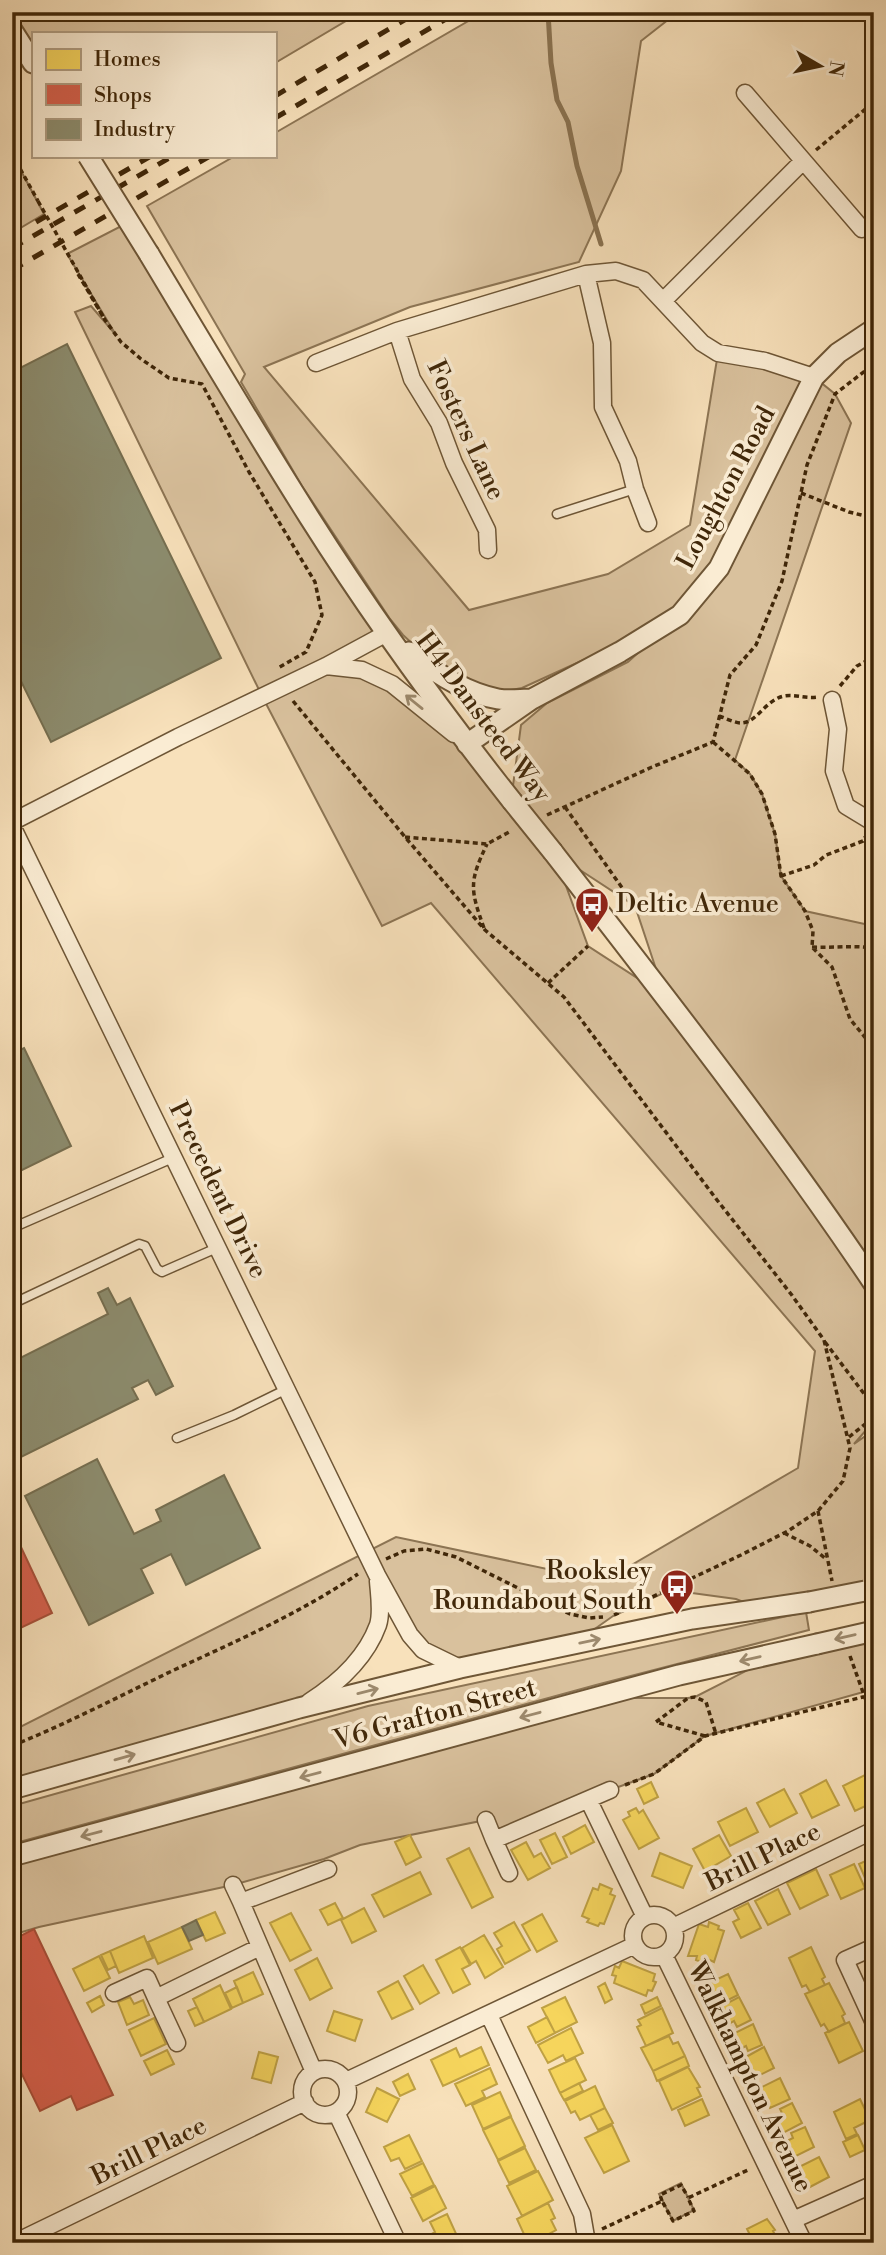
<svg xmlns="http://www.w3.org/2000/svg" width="886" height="2255" viewBox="0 0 886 2255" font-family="'Libre Bodoni',serif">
<rect width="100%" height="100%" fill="#f8e1bb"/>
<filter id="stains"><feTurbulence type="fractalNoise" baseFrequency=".00286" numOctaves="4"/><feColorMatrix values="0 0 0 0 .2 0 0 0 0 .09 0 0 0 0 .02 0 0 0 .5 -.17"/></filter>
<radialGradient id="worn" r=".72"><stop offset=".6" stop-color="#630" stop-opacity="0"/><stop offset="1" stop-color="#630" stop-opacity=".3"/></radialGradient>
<!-- green -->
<path fill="#d9c19d" stroke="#8c7453" stroke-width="2" fill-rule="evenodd" d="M12,12H361L275,63V33H33V63L12,30Z
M484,12H678L641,41L621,171L579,262L410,307L264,367L469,610L608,574L690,525L718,353L814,377L835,394L851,423L735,760L750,774L762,794L775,834L781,876L805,911L874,926V1421L854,1444L874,1430V1590L764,1610L736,1599L670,1590L613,1616L572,1645L460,1668L423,1650L378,1577L379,1623L329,1689L12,1789V1731L396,1537L604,1581L798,1468L815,1351L431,903L382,926L262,696L75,312L91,306L116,335L67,254L129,222L387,633L328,665L362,670L467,744L511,801L521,725L547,703L628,662L678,617L522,688L505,691H488L441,670L403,635L390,619L302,486L241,382L245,374L147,206L235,156H275V133ZM554,853L635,906L665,996L588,946Z
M12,154L44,214L12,233Z
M806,1612L809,1630L596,1685L12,1844V1806L368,1706Z
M874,1631V1723L867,1691L705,1736L654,1774L610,1790L494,1840L486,1820L360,1845L324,1859L233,1885L39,1927L12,1935V1856L597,1698H688L695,1697L787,1650Z
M681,2183L694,2210L673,2221L659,2194Z"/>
<!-- homes -->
<path fill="#f6d55c" stroke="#bfa143" stroke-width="2" d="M871,1772L874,1778V1802L855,1811L843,1786Z
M826,1780L839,1805L812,1818L800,1794Z
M651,1782L658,1797L644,1804L637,1789Z
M784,1789L797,1813L770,1827L757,1803Z
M636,1808L639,1813L643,1810L659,1838L639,1849L623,1820L630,1816L628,1812Z
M746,1808L758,1832L730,1846L718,1822Z
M585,1825L594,1842L571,1854L563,1837Z
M555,1833L567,1857L552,1864L540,1840Z
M410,1835L421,1857L406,1865L395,1842Z
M719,1835L731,1856L705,1871L693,1849Z
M526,1842L534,1857L541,1853L550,1868L528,1880L511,1850Z
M469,1848L493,1897L472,1908L447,1859Z
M660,1853L692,1866L683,1888L652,1876Z
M874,1857V1888L872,1883L868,1885L859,1864Z
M854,1864L865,1888L841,1899L830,1875Z
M816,1869L828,1895L800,1909L787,1883Z
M420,1872L431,1894L384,1917L372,1895Z
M600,1884L612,1889L610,1894L615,1896L604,1924L600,1923L598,1926L587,1922L589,1919L582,1916L593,1888L598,1890Z
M778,1889L790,1914L768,1925L755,1901Z
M335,1903L343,1918L328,1925L320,1910Z
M748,1903L761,1928L741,1938L733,1922L739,1919L734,1910Z
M364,1908L376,1931L352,1943L341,1920Z
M215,1912L225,1933L206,1941L196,1920Z
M291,1913L311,1950L290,1961L270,1923Z
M542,1914L557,1941L537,1952L522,1925Z
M514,1922L530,1950L505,1964L497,1949L502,1946L494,1933Z
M709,1922L719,1926L718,1929L724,1931L714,1962L710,1960L708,1964L696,1960L697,1956H688L699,1924L708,1927Z
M182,1927L192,1949L158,1964L148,1942Z
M484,1935L503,1967L485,1978L476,1961L471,1964L462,1948Z
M144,1936L153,1958L119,1973L110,1951Z
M460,1947L470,1965L462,1969L470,1984L453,1993L436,1960Z
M811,1947L825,1977L822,1979L825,1985L810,1992L806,1985L802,1987L789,1958Z
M110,1951L116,1966L108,1970L101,1955Z
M99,1956L110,1978L84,1991L73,1969Z
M317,1958L332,1988L310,2000L295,1970Z
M622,1961L655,1974L653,1981L656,1982L652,1991L648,1990L646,1996L614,1983L616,1976L612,1975L615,1966L619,1968Z
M423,1965L439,1993L420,2004L404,1976Z
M253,1972L263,1994L243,2003L234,1981Z
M728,1974L738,1995L720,2004L709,1983Z
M398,1981L413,2009L392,2019L378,1992Z
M605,1983L612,1999L605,2003L598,1987Z
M829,1983L845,2014L842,2016L845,2023L829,2032L824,2024L821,2026L805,1994Z
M220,1985L231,2009L204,2022L193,1999Z
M237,1987L243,2003L232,2008L225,1993Z
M100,1996L104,2005L92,2012L87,2003Z
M130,1997L134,2004L143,2000L149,2015L127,2025L118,2002Z
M565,1997L577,2022L555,2033L542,2008Z
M657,1997L661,2006L645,2014L641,2005Z
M739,1997L751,2020L737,2027L734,2021L727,2025L718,2008Z
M197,2007L204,2022L195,2026L188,2011Z
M662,2008L673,2033L646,2046L637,2027L641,2025L638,2020Z
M334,2011L362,2020L355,2041L327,2031Z
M547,2017L555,2033L536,2043L528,2027Z
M154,2018L166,2044L141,2056L129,2030Z
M849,2022L863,2051L839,2063L825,2033Z
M753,2024L762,2045L748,2051L746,2046L738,2050L731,2035Z
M571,2028L583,2053L566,2061L563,2055L548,2063L538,2045Z
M669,2036L673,2044L678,2042L685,2056L653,2071L641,2048Z
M481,2047L489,2065L443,2086L431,2060L456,2048L460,2057Z
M764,2047L774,2068L754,2078L744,2058Z
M167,2050L174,2064L151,2075L144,2061Z
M259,2052L278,2057L271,2083L252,2078Z
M685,2056L689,2066L657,2081L653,2071Z
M575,2058L586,2080L560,2093L549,2070Z
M688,2067L700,2087L697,2088L701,2096L672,2110L659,2081Z
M490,2068L497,2084L482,2091L485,2097L466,2106L455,2084Z
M408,2074L415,2089L400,2096L393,2082Z
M780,2078L790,2099L770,2108L760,2088Z
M579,2083L583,2091L564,2100L560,2093Z
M595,2086L605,2108L580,2120L575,2111L571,2113L565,2101Z
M377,2088L399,2099L387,2122L366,2112Z
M500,2092L511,2116L483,2129L472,2105Z
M702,2099L709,2115L685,2126L678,2110Z
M860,2099L870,2120L854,2128L857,2134L846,2139L834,2112Z
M792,2103L802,2123L783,2133L775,2117L782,2113L780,2109Z
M605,2108L613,2123L598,2130L590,2115Z
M511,2117L525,2146L498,2160L483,2130Z
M612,2125L629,2161L604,2173L585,2138Z
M805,2127L814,2147L794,2157L787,2141L793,2138L791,2133Z
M409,2135L422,2161L405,2169L399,2158L391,2161L384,2147Z
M858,2135L865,2150L850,2157L843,2142Z
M525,2148L536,2170L509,2183L498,2161Z
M819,2157L829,2177L808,2188L799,2167Z
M423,2163L434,2185L412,2196L400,2174Z
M538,2171L553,2200L522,2216L507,2186Z
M435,2186L446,2208L423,2221L411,2198Z
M548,2203L555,2218L551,2220L556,2230L549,2234L553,2243H528L517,2219Z
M447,2214L458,2238L449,2243H429L426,2237L435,2232L430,2222Z
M767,2219L775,2230L773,2231L777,2239L769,2243H754L747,2229Z"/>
<!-- shops -->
<path fill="#d6604d" stroke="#a94f39" stroke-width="2" d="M12,1528L52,1613L12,1632Z
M34,1929L113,2095L77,2110L71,2096L40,2111L12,2054V1940Z"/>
<!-- industry -->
<path fill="#8c8c6e" stroke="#756e50" stroke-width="2" d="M67,344L221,658L51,742L12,663V372Z
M24,1048L71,1146L12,1175V1054Z
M108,1288L117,1305L130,1298L173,1386L156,1395L148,1380L132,1388L138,1399L13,1461L12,1362L108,1314L98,1293Z
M97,1459L134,1534L161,1521L156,1510L224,1475L260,1548L186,1585L171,1554L141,1569L153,1593L89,1625L25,1496Z
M196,1920L203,1935L189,1941L182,1927Z"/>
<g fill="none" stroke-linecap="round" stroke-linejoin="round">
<!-- stream -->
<path stroke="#89714f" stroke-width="5" d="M548,12L551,63L557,100L568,122L577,166L601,244"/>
<!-- service casing -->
<g stroke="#6e5636" stroke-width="11">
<path id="service" d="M557,514L635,489
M12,1228L175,1157
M12,1304L139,1244L145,1246L157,1269L162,1272L219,1247
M177,1438L234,1415L287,1389"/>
</g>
<!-- minor casing -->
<g stroke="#6e5636" stroke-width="19">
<path id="minor" d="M745,93L862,229
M586,274L602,343L603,407L628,461L635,489L648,523
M664,300L803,161
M397,331L412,379L439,423L454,463L487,530L488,550
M316,363L397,331L586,274L616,271L643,280L702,343L718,353L765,361L814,377
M326,666L362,670L392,684L454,734
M832,700L838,729L834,771L846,806L874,823
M12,822L178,737L326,666L387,633
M12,826L377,1575L410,1635L423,1650L460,1668
M309,1702C337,1684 366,1658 378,1625C382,1612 379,1595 378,1581
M589,1801L645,1917
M486,1820L494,1840
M509,1873L494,1840L610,1790
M233,1885L241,1902
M633 1936a21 21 0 1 1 42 0a21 21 0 1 1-42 0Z
M673,1927L874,1830
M874,1947L845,1960L874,2023
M664,1955L804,2243
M114,1993L147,1978L156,1998
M489,2015L582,2214L586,2237L591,2243
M177,2043L156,1998L260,1947
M302 2092a23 23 0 1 1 46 0a23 23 0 1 1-46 0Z
M314,2072L241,1902L328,1869
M346,2081L635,1945
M336,2112L398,2243
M793,2220L874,2184
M14,2243L305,2102"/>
</g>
<!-- tertiary casing -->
<g stroke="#6e5636" stroke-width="23">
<path id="tertiary" d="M12,30L33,63
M149,254C202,342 254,430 309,517C371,615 440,710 512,801
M409,652C435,673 465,693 498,699C509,701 521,699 532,699
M467,744L532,699L620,652L680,615L719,568L814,377L838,353L874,329
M553,852C663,994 774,1135 874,1284
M12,1789L299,1708L460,1668L692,1619L809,1602
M12,1856L679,1675L817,1644"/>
</g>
<!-- path -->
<path stroke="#402709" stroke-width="3.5" stroke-dasharray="5 3.5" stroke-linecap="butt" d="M816,150L874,102
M12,154L38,201
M78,274L105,320L121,342L141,359L169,378L202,384L249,472L315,582L322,615L306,652L278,668
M801,493L849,512L874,518
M840,686L857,666L874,657
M293,701L405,837L485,930L564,997L717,1200L791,1294L824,1340L850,1448L843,1481L818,1511L788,1531L741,1555L614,1615
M719,716C725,718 735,723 741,723C757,723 765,700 784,696C795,694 806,699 818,697
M713,742L750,774L762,794L775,834L781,876L805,911L813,931L812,947L832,967L850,1019L868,1041L874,1079
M565,807L635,906L631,912
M547,815L652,767L713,742L730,675L756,645L782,581L807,465L835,394L874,364
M405,837L487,844L511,831
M781,876L814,865L826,855L863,841L865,837
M484,928C470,889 469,882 487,844
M812,947C833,948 853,945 874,948
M548,983L588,946
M825,1342L865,1395L874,1399
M849,1437L874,1417
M818,1511L832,1581
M784,1533L810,1546L826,1559
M386,1559L404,1551L426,1549L456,1557L570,1614L589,1618L603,1617
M850,1656L874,1723
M705,1736L656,1722L688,1698L695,1697L706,1702L716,1734
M12,1744L19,1743C72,1721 122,1695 174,1670C237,1641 300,1613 358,1574
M625,1785L654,1774L705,1736L863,1697L874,1696
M662,2201L660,2195L681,2185L688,2197
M602,2229L662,2201L673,2221L694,2211L688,2198L750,2169"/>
<!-- service -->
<use href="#service" stroke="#faecd3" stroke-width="8"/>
<!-- minor -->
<use href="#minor" stroke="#faecd3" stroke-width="16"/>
<!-- tertiary -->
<use href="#tertiary" stroke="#faecd3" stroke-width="19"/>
<!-- rail -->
<path stroke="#402709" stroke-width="5" stroke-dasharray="12 12" stroke-linecap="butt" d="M275,96L418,12
M275,118L458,12
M36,222L151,156
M12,248L173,156
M12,270L210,156"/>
<!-- tertiary-bridge casing -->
<g stroke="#6e5636" stroke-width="23" stroke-linecap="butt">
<path id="tertiary-bridge" d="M88,156L149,254
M512,801L553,852
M809,1602L865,1591
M817,1644L874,1631"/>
</g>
<!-- path-bridge -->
<path stroke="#402709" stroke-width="3.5" stroke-dasharray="5 3.5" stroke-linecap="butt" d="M38,201L105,320"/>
<!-- tertiary-bridge -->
<use href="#tertiary-bridge" stroke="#faecd3" stroke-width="19"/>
</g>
<!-- one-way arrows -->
<defs><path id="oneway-shaft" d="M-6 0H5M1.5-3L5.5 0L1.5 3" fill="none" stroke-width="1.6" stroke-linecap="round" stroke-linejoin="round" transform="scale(1.75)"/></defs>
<g stroke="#9d8a6e">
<use href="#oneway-shaft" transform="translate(414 702) rotate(-141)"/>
<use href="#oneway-shaft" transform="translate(845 1637) rotate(167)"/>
<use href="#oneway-shaft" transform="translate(590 1641) rotate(-12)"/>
<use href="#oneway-shaft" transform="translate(750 1659) rotate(167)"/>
<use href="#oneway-shaft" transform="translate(368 1691) rotate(-14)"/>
<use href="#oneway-shaft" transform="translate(530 1715) rotate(165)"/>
<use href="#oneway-shaft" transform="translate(125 1757) rotate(-16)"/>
<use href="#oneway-shaft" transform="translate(310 1775) rotate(165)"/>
<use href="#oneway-shaft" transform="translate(91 1834) rotate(165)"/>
</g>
<!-- icons -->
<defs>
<g id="bus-pin" transform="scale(1.75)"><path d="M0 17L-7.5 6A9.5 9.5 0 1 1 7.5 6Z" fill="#8f2418" stroke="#faecd3"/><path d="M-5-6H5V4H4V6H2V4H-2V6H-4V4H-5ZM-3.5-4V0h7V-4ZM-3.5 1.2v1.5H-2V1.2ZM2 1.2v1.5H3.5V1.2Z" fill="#fff"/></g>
</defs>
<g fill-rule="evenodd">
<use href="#bus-pin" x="592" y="904"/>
<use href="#bus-pin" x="677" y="1586"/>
</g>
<g text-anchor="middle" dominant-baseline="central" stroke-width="7" stroke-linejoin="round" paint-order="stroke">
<!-- street labels -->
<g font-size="26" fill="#402709" stroke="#faecd3">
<text transform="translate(466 430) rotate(65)">Fosters Lane</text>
<text transform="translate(726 488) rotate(-62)">Loughton Road</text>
<text transform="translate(483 717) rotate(53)">H4 Dansteed Way</text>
<text transform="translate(218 1190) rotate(64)">Precedent Drive</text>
<text transform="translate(435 1714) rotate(-15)">V6 Grafton Street</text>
<text transform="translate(763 1857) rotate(-26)">Brill Place</text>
<text transform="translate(750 2077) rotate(64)">Walkhampton Avenue</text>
<text transform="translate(149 2151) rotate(-26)">Brill Place</text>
</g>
<!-- poi labels -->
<g font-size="26" fill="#402709" stroke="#faecd3" text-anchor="start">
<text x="616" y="904">Deltic Avenue</text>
<text x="652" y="1571" text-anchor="end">Rooksley<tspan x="652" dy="30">Roundabout South</tspan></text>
</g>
</g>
<!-- margin -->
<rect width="886" height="2255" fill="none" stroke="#f8e1bb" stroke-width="42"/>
<rect x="14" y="14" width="858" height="2227" fill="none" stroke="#402709" stroke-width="3.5"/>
<rect x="21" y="21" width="844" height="2213" fill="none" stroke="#402709" stroke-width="2"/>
<!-- legend -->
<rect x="32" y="32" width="245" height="126" fill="#faecd3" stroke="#b09d82" stroke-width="2"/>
<rect x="46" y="49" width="35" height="21" fill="#f6d55c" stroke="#b09d82" stroke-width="2"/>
<text x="94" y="66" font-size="21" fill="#402709">Homes</text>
<rect x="46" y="84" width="35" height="21" fill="#d6604d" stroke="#b09d82" stroke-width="2"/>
<text x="94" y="102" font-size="21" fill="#402709">Shops</text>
<rect x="46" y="119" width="35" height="21" fill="#8c8c6e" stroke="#b09d82" stroke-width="2"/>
<text x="94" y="136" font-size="21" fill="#402709">Industry</text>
<!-- north arrow -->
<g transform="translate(820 66) rotate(99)" stroke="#faecd3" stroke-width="5" paint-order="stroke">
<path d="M0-5L12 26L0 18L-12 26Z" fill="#402709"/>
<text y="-10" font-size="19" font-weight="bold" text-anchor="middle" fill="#402709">N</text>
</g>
<rect width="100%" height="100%" filter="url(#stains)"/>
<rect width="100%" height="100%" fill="url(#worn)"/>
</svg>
